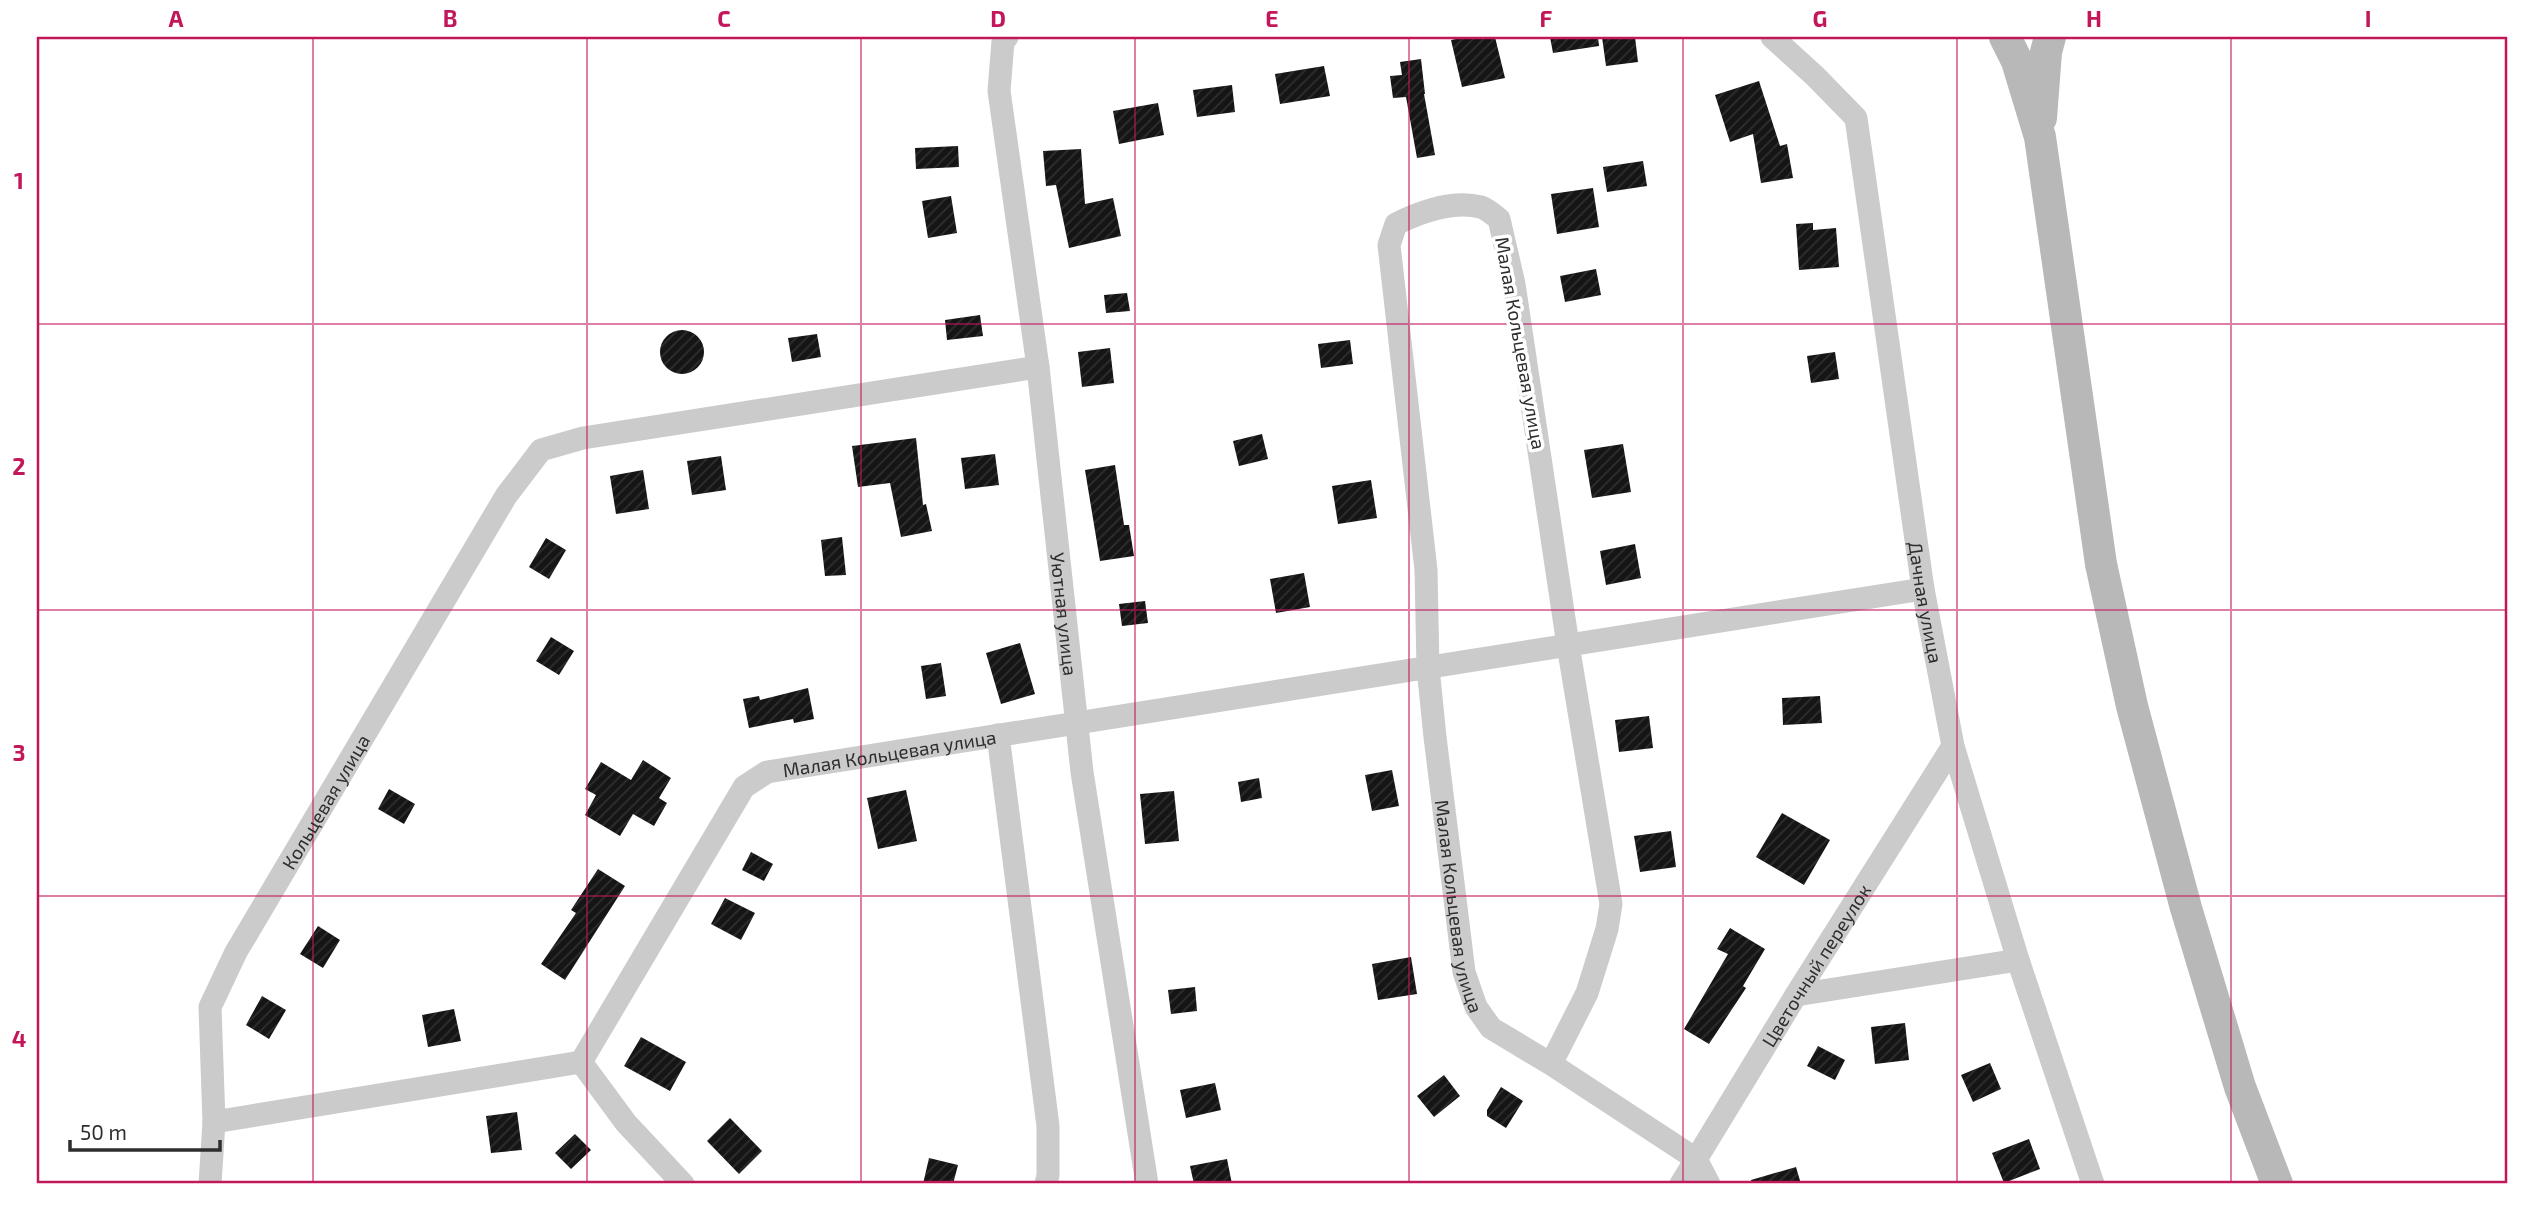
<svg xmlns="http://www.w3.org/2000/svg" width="2544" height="1221" viewBox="0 0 2544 1221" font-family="'Exo 2',sans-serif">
<defs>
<pattern id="building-hatch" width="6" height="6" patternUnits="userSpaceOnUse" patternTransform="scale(1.75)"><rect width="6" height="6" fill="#151515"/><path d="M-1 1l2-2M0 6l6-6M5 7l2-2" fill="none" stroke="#2f2f2f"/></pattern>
</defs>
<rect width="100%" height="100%" fill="#fff"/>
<!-- building -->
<path fill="url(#building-hatch)" d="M1466,37H1495L1505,78L1462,87L1451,40Z
M1550,37H1598L1599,46L1553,53Z
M1602,37H1635L1638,62L1606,66Z
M1421,59L1425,94H1424L1435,155L1417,158L1406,97L1393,98L1390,76L1402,75L1400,62Z
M1324,66L1330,96L1280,104L1275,74Z
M1759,81L1780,146L1787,144L1793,178L1761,183L1753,134L1730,142L1715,95Z
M1232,85L1235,112L1197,117L1193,90Z
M1158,103L1164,135L1119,144L1113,111Z
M958,146L959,167L916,169L915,148Z
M1081,149L1085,204L1113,198L1121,236L1069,248L1056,185L1046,186L1043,151Z
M1643,161L1647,186L1607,192L1603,167Z
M1593,188L1599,227L1557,234L1551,194Z
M951,196L957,233L928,238L922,201Z
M1813,223V230L1836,228L1839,267L1799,270L1796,224Z
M1596,269L1601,295L1565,302L1560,276Z
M1127,293L1130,311L1106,313L1104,295Z
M980,315L983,336L947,340L945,320Z
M660 352a22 22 0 1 1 44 0a22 22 0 1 1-44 0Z
M817,334L821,357L792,362L788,338Z
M1350,340L1353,364L1321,368L1318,344Z
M1110,348L1114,383L1082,387L1078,352Z
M1835,352L1839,379L1811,383L1807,356Z
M1262,434L1268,459L1239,466L1233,441Z
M916,438L923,505L926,504L932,531L901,537L890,483L858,487L852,446Z
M1623,444L1631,492L1592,498L1584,450Z
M995,454L999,485L965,489L961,458Z
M721,456L726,490L692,495L687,461Z
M1115,465L1124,525H1129L1134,556L1100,561L1085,470Z
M643,470L649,509L616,514L610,476Z
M1371,480L1377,518L1338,524L1332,486Z
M842,537L846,575L825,576L821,540Z
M546,538L566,550L549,579L529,567Z
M1635,544L1641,578L1606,585L1600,551Z
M1304,573L1310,607L1276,613L1270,579Z
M1145,601L1148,623L1122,626L1119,604Z
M551,637L574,651L559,675L536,661Z
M1020,643L1035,694L1001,704L986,653Z
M941,663L946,696L926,699L921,666Z
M808,688L814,719L794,723L793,719L749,728L743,699L759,696L760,700Z
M1820,696L1822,723L1783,725L1782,698Z
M1649,716L1653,748L1619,752L1615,720Z
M643,760L671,778L659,798L667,803L654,826L633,814L620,836L585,815L596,795L585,789L601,762L631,780Z
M1392,770L1399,806L1372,811L1365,775Z
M1259,778L1262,798L1241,802L1238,782Z
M389,789L415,804L404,824L378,809Z
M906,790L917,841L878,849L867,798Z
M1174,791L1179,841L1145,844L1140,794Z
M1782,813L1830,840L1804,885L1756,857Z
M1671,831L1676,867L1640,872L1634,836Z
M751,852L773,864L764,881L742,870Z
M598,869L625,886L565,980L541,964L576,913L571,910Z
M725,898L755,913L741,940L711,924Z
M318,926L340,940L323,968L300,954Z
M1730,928L1765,949L1743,986L1746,988L1709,1044L1684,1029L1728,954L1717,949Z
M1411,957L1417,994L1378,1000L1372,964Z
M1195,987L1197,1011L1171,1014L1168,990Z
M262,996L286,1010L269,1039L246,1025Z
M454,1009L461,1041L428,1047L422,1015Z
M1905,1023L1909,1060L1875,1064L1871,1027Z
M641,1037L686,1062L670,1091L624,1066Z
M1818,1046L1845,1060L1835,1080L1807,1066Z
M1990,1063L2001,1089L1973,1102L1961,1075Z
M1444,1075L1460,1096L1434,1117L1417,1096Z
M1215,1083L1221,1110L1186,1118L1180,1090Z
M1501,1087L1523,1101L1506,1128L1487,1116V1110Z
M517,1112L522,1150L491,1153L486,1116Z
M730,1118L762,1151L739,1174L707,1141Z
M575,1134L591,1150L571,1169L555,1153Z
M2029,1139L2040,1169L2004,1183L1992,1153Z
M929,1158L958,1165L953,1184H923Z
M1227,1159L1232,1184H1194L1190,1166Z
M1796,1167L1801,1184H1752L1751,1180Z"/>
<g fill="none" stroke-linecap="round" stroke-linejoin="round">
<!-- street -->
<g stroke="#cbcbcb" stroke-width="23">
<path id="s1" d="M1007,37L1003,41L999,91L1038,367L1082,772L1147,1184"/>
<path id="s2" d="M1772,37L1815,76L1856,118L1923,589L1953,746L2018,960L2093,1184"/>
<path d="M998,735L1048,1126V1175L1046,1184"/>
<path d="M1796,995L2018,960"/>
<path id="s3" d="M581,1062L744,787L767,772L1923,589"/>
<path d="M581,1062L626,1123L683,1184"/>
<path id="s4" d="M1551,1064L1587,993L1607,929L1611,904L1568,645L1514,284L1499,219C1494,215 1487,209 1481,207C1454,200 1420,212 1396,224L1389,245L1426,570L1428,668L1435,737L1464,972L1476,1007L1491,1028L1551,1064L1696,1159L1709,1184"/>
<path d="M214,1122L581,1062"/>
<path id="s5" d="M210,1184L214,1122L210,1007L236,952L506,496L541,450L583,438L1038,367"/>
<path id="s6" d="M1681,1184L1796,995L1953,746"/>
</g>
<!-- secondary -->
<path stroke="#b8b8b8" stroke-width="32" d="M2005,37L2017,61L2040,137L2101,564L2132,706L2186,908L2240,1087L2277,1184
M2041,118L2046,52L2050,37"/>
</g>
<!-- grid -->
<path fill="none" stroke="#c2185b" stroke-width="2" stroke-opacity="0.55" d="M313,37V1184M587,37V1184M861,37V1184M1135,37V1184M1409,37V1184M1683,37V1184M1957,37V1184M2231,37V1184M37,324H2507M37,610H2507M37,896H2507"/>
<g text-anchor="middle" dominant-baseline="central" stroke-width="7" stroke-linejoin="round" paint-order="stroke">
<!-- street labels -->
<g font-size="19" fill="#2e2e2e" stroke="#fff">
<text transform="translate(1521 343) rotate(80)">Малая Кольцевая улица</text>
<text stroke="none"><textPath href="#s2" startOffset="606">Дачная улица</textPath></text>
<text stroke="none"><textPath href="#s1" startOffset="583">Уютная улица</textPath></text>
<text stroke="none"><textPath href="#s3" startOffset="471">Малая Кольцевая улица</textPath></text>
<text stroke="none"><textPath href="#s5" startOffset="413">Кольцевая улица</textPath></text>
<text stroke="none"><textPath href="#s4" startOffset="1664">Малая Кольцевая улица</textPath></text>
<text stroke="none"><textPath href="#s6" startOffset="257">Цветочный переулок</textPath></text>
</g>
</g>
<!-- border -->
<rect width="2544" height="1221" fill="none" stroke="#ffffff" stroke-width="77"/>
<!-- scale -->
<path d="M70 1140v10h150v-10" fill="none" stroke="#2e2e2e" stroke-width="3.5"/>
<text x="80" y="1140" font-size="21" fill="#2e2e2e" stroke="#ffffff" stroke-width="5" paint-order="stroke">50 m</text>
<rect x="38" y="38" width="2468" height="1144" fill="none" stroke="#c2185b" stroke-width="2.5"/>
<g font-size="23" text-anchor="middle" font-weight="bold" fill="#c2185b">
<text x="176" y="27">A</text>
<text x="450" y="27">B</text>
<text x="724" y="27">C</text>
<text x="998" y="27">D</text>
<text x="1272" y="27">E</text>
<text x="1546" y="27">F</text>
<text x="1820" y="27">G</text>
<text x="2094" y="27">H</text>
<text x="2368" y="27">I</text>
<text x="19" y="189">1</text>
<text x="19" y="475">2</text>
<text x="19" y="761">3</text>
<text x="19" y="1047">4</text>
</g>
</svg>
